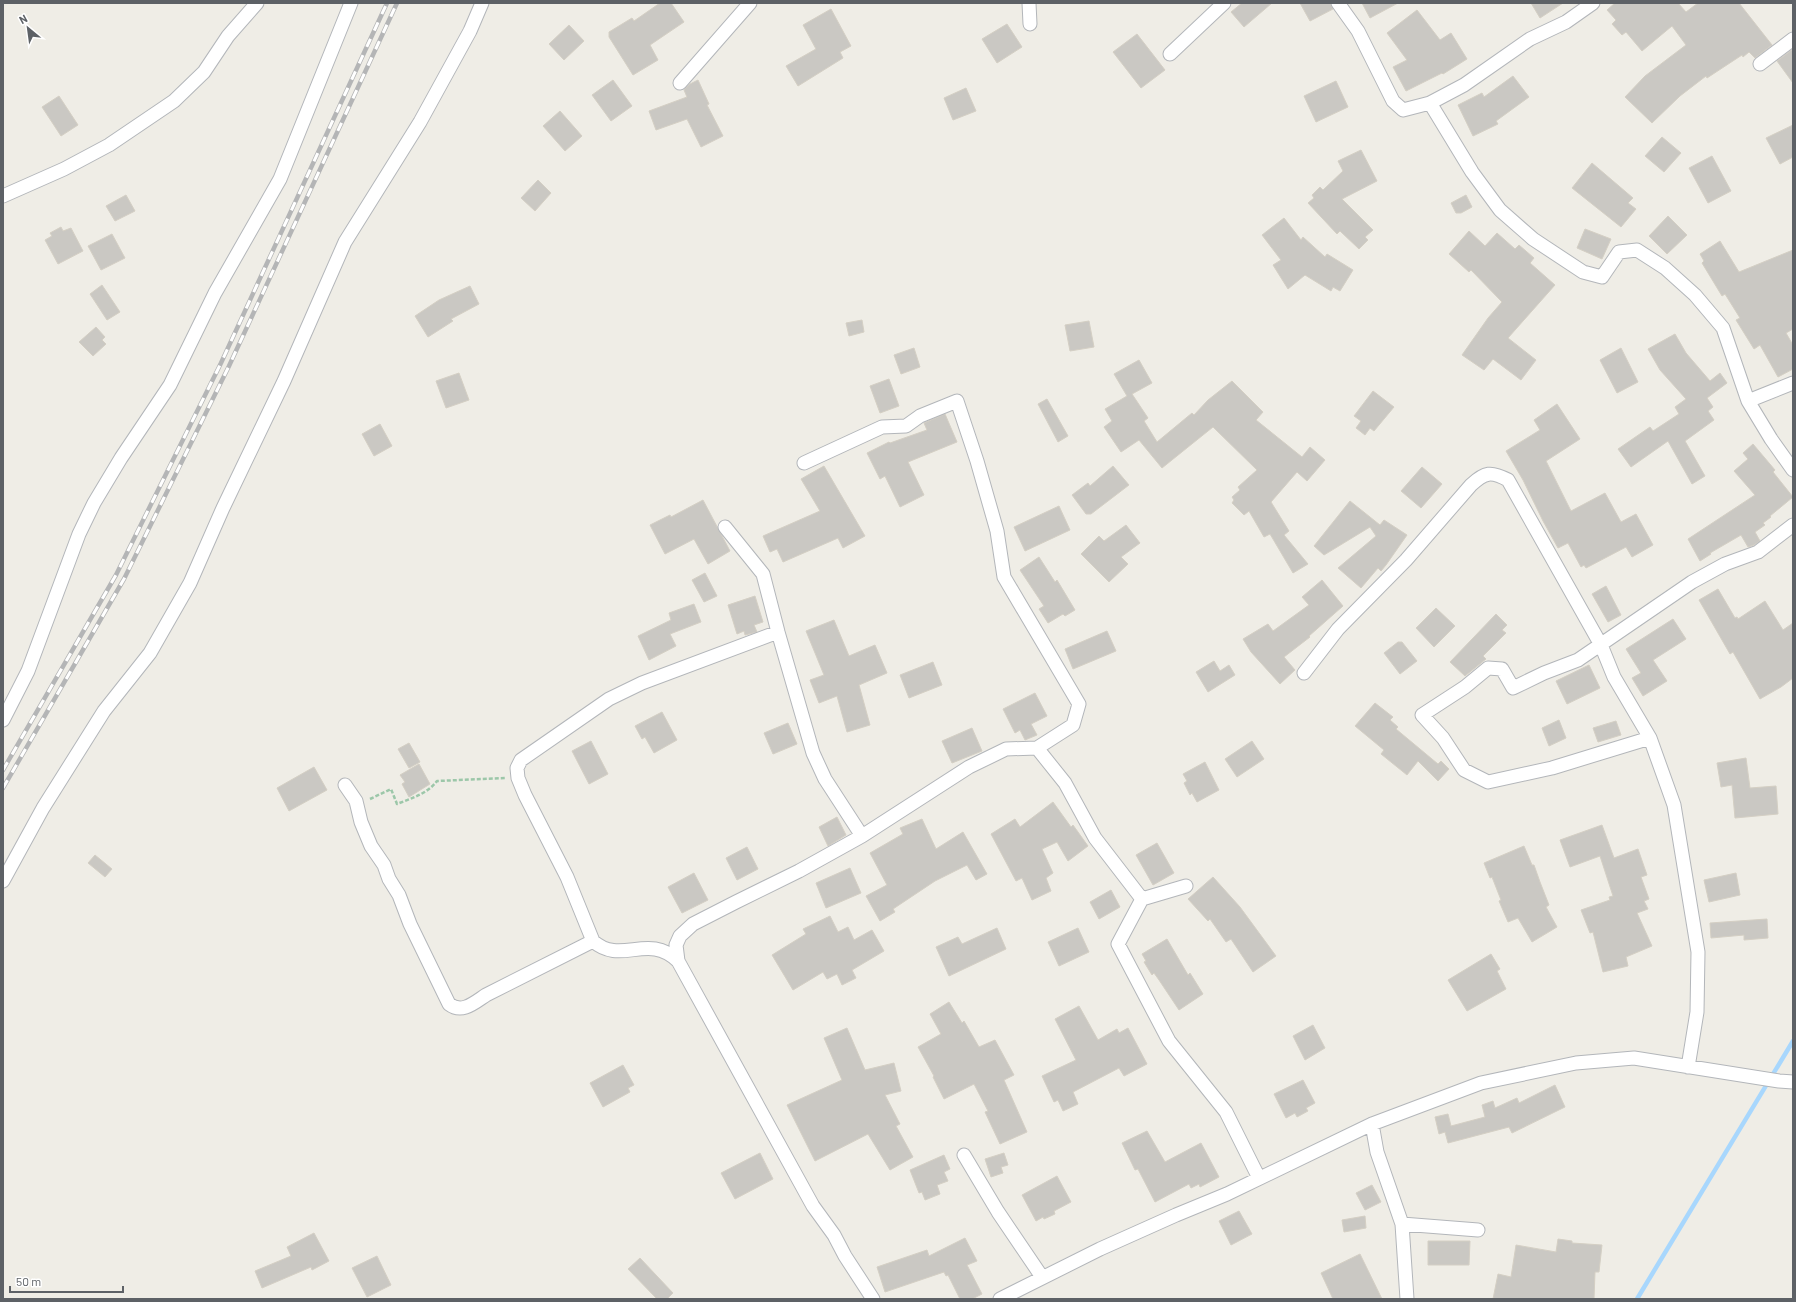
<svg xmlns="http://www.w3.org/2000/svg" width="1796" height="1302" viewBox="0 0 1796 1302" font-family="Barlow,sans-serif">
<rect width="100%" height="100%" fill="#efede6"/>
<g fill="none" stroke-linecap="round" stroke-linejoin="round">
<!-- stream -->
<path stroke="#a8d7fd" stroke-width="4.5" d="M1637,1299L1793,1041"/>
</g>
<!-- building -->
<path fill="#cac8c3" stroke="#d4cfc4" d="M660,3H671L684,22L650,45L658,60L633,75L609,37V32L632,18L634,21Z
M1242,3H1272L1244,27L1231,12Z
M1300,3H1330L1333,9L1310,21Z
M1362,3H1398L1370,18Z
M1531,3H1563L1540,18Z
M1615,3H1678L1686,12L1698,3H1739L1772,45L1755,58L1749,52L1743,57L1742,55L1707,78L1706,76L1680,96L1652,123L1625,97L1645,76L1686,45L1672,26L1642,51L1626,32L1622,35L1612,24L1616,20L1607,10Z
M831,9L851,46L840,52L843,58L798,86L786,66L816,49L803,25Z
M1417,10L1440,40L1451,33L1467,59L1443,74L1442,73L1406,91L1393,67L1407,60L1387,33Z
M1007,24L1022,47L997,63L982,39Z
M569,25L584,41L564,60L549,44Z
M1137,34L1165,70L1141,88L1113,52Z
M1793,49V83L1777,61Z
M1513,76L1529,97L1496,121L1498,124L1473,136L1458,105L1482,93L1484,97Z
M613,80L632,106L611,121L592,95Z
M698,80L709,104L707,105L723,136L701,147L687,119L656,130L649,111L687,97L684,90L690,84Z
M1336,81L1348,107L1316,122L1304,96Z
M966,88L976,111L953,120L944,98Z
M59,96L78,125L61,136L42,107Z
M560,111L582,136L565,151L543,126Z
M1793,125V157L1780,164L1766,138Z
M1662,137L1681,153L1664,172L1645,156Z
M1361,150L1377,181L1342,199L1373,230L1365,237L1368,240L1359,249L1340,231L1337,234L1308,203L1314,198L1312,195L1320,187L1323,190L1343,171L1338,161Z
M1712,156L1731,191L1708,203L1689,168Z
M1592,163L1633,198L1628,203L1636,209L1621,227L1572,188Z
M538,180L551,193L535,211L521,198Z
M126,195L135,211L115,221L106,206Z
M1466,195L1472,207L1461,213H1456L1451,203Z
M1668,216L1687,235L1667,254L1649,236Z
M1284,218L1301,240L1303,237L1325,257L1327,254L1353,270L1340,291L1333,287L1331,291L1305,275L1288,289L1273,265L1281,260L1262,235Z
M61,227L63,231L71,228L83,251L58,264L45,240L52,236L50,233Z
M1585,229L1611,239L1602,259L1577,248Z
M1469,231L1485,246L1497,233L1515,249L1519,245L1534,258L1530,263L1555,285L1508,338L1536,360L1521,380L1493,359L1484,370L1462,355L1488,318L1502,302L1471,270L1469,272L1449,254Z
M112,234L125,258L101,270L88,246Z
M1720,241L1739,272L1793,250V329L1786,333L1793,345V369L1778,377L1760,345L1754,349L1736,320L1740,318L1725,294L1722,296L1702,263L1704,261L1700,254Z
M102,285L120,312L107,320L90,294Z
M470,286L479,304L451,319L453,321L428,337L415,316L439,300Z
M862,320L864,332L849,336L846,323Z
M1089,321L1094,347L1070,351L1065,325Z
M96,327L105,337L102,340L106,344L93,356L79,342Z
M1675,334L1686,353L1710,381L1720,373L1727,383L1707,398L1713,407L1708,411L1714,420L1685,441L1705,476L1692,484L1668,441L1631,467L1618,449L1650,427L1653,431L1679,414L1675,407L1686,399L1660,370L1648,349Z
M914,348L920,367L901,374L894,355Z
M1621,348L1638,382L1617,393L1600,360Z
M1139,360L1152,383L1132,394L1148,418L1144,421L1157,442L1192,413L1194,415L1208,400L1232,381L1263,412L1256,420L1302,457L1310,447L1325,460L1307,481L1297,472L1271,502L1289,531L1284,535L1308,564L1293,573L1270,534L1264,537L1249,511L1244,515L1232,503L1234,500L1232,497L1240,490L1238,487L1257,470L1213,427L1162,468L1139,440L1121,452L1104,427L1112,421L1105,409L1127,396L1114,374Z
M459,373L469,400L446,408L436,381Z
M889,379L899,406L880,413L870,386Z
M1373,391L1394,407L1374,431L1370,428L1365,435L1356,428L1361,421L1354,416Z
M1047,399L1068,436L1058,442L1038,404Z
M1557,404L1580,439L1546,461L1571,511L1605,493L1621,522L1636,514L1653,545L1632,557L1626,547L1586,568L1584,565L1581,567L1568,543L1558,548L1543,521L1523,480L1506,451L1540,430L1534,420Z
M945,414L957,442L908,462L924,495L900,507L885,476L880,479L867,453L889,442L890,443L927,430L924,423Z
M380,424L392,446L374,456L362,434Z
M1753,444L1775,470L1773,472L1793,497L1770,516L1771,517L1763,523L1765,525L1755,532L1760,541L1754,545L1748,547L1741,535L1710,553L1711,554L1700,561L1688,539L1755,495L1734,471L1748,459L1743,453Z
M824,466L865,536L843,548L838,538L783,562L777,549L770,552L763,536L820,511L801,479Z
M1113,466L1129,485L1091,514H1086L1072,495L1088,483L1090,486Z
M1422,467L1442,484L1421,508L1401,491Z
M703,500L730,551L708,564L694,539L665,554L650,525L670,515L671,517Z
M1350,501L1380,525L1384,520L1407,535L1386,565L1381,571L1378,568L1361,588L1338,568L1376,536L1370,527L1324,555L1314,546Z
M1059,506L1070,530L1025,551L1014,527Z
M1126,525L1140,543L1121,557L1128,564L1109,582L1081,554L1099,536L1104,541Z
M1039,557L1055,582L1057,580L1075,610L1065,616L1063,614L1048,623L1039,609L1044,606L1020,570Z
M705,573L717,596L704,602L692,580Z
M1322,580L1343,606L1309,636L1310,637L1284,657L1295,670L1280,684L1251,652L1243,639L1268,624L1273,631L1309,605L1302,597Z
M1606,586L1621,615L1608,622L1592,594Z
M1718,589L1735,618L1737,617L1738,619L1765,601L1783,630L1793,623V678L1781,687L1760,699L1733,652L1730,654L1699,600Z
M755,596L763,622L754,625L757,632L745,635L744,631L737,634L728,605Z
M694,604L701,622L670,634L676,646L649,660L638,636L671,620L669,613Z
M1436,608L1455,626L1434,647L1416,628Z
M1496,614L1507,625L1502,630L1506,633L1483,656L1486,659L1465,676L1450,662Z
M1673,619L1686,639L1653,660L1667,681L1643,696L1632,678L1641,673L1626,649Z
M834,620L849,656L875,645L887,673L859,685L870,725L847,732L837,696L819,703L810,680L824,675L806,631Z
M1107,631L1116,651L1073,669L1065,649Z
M1398,642H1402L1417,661L1400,674L1384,653Z
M1214,661L1220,671L1229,665L1235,675L1208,692L1196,672Z
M933,662L942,685L909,698L900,675Z
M1589,665L1600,688L1567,704L1556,681Z
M1035,693L1047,716L1031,724L1037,735L1025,740L1020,730L1015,733L1003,709Z
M1375,703L1393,717L1390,720L1398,727L1396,729L1438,764L1441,761L1449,769L1438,781L1418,761L1407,775L1381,754L1384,750L1355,726Z
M662,712L677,740L654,753L645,737L642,739L635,726Z
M1559,720L1566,738L1549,746L1542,728Z
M1616,721L1621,735L1598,742L1593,728Z
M788,723L797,744L773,754L764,733Z
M972,728L982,751L952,763L942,741Z
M591,741L608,774L589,784L572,751Z
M1252,741L1264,759L1237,777L1225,759Z
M409,743L420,762L409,768L398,749Z
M1746,758L1750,788L1776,786L1778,814L1735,818L1732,785L1721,787L1717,763Z
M1205,762L1219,790L1197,802L1192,793L1190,795L1184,783L1187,781L1183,774Z
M419,764L430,784L409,797L402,784L405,782L400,775Z
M314,767L327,790L289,811L277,788Z
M1053,802L1071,827L1073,825L1088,846L1068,861L1057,842L1042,849L1053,873L1046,878L1051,891L1032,900L1022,878L1016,881L991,834L1015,819L1020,827Z
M837,817L846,835L828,846L819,827Z
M922,819L936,849L963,832L987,874L976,880L967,865L935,881L893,909L895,912L880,921L866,896L887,885L870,853L903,834L900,828Z
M1602,825L1614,858L1638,849L1647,875L1641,877L1649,899L1644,901L1648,909L1637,913L1652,946L1626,957L1628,966L1603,972L1593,932L1590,933L1581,910L1610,900L1609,897L1613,896L1600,856L1570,867L1560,840Z
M1157,843L1174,873L1153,885L1136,855Z
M1524,846L1532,865H1534L1540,882L1549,905L1546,907L1557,927L1532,942L1518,918L1508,922L1499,901L1501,900L1492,877L1490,878L1484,863Z
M747,847L758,869L737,880L726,858Z
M95,855L112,869L105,877L88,863Z
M850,868L861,893L826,908L816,883Z
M694,873L708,900L682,913L668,887Z
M1736,873L1740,895L1709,902L1704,880Z
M1213,877L1240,907L1276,956L1253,972L1231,939L1226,942L1210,919L1208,921L1188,899Z
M1111,890L1120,907L1099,919L1090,902Z
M830,916L838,932L848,927L854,940L872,930L884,951L852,970L856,978L842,985L837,974L827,979L823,972L793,990L772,955L806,934L803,929Z
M1767,919L1768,938L1744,940V935L1711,938L1710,923Z
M997,928L1006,949L949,976L936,947L958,937L962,944Z
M1078,928L1089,952L1059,966L1048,942Z
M1167,939L1188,975L1190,973L1203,994L1179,1010L1159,980L1154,973L1152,975L1144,962L1146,961L1142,954Z
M1491,954L1500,969L1497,971L1506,989L1467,1011L1448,980Z
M949,1002L962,1023L964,1021L979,1047L995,1040L1014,1075L1004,1080L1027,1132L1000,1144L985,1112L988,1111L974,1084L944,1099L933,1077L934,1076L918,1047L941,1034L930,1014Z
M1079,1006L1098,1040L1117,1029L1119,1033L1128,1028L1147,1064L1124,1076L1119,1068L1073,1092L1078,1104L1063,1111L1058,1100L1054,1102L1042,1076L1076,1060L1055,1019Z
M1313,1025L1325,1048L1305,1060L1293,1036Z
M847,1028L865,1070L894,1063L901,1091L885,1095L900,1124L896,1126L913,1157L890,1170L868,1134L815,1161L787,1105L842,1080L824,1038Z
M623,1065L634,1085L628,1088L630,1092L603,1107L590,1083Z
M1303,1080L1315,1103L1306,1108L1308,1111L1297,1117L1295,1113L1286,1118L1274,1094Z
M1555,1085L1565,1107L1512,1133L1509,1127L1448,1143L1445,1132L1439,1134L1435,1117L1448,1114L1451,1126L1485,1117L1482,1105L1493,1101L1495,1108L1517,1098L1519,1103Z
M1147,1131L1165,1162L1201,1143L1219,1177L1200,1187L1199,1184L1191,1188L1189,1184L1155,1202L1138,1169L1135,1170L1122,1143Z
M760,1153L773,1179L735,1199L721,1173Z
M1004,1153L1008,1165L1001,1167L1003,1173L991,1177L985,1159Z
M944,1155L950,1169L944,1172L948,1181L937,1185L940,1194L925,1200L922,1192L919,1193L910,1170Z
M1057,1176L1071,1202L1054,1211L1055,1214L1044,1219L1043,1217L1036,1221L1022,1195Z
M1372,1185L1381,1202L1365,1210L1356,1193Z
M1239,1211L1252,1234L1231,1245L1219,1221Z
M1365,1216L1366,1228L1344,1232L1342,1220Z
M314,1233L329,1261L312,1270L311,1267L262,1288L255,1271L291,1256L287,1247Z
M965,1238L977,1261L967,1265L982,1294L972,1299H960L948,1275L946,1276L944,1272L885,1292L877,1267L927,1250L929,1256Z
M1558,1239L1572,1241V1243L1602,1245L1599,1272H1595L1594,1299H1493L1498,1274L1511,1277L1516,1245L1556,1252Z
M1428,1241H1470L1469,1265H1428Z
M1360,1254L1382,1299H1333L1321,1273Z
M377,1256L391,1285L367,1297L352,1268Z
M640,1258L673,1293L667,1299H657L628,1269Z"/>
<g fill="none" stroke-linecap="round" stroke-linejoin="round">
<!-- street casing -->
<g stroke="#b3b6ba" stroke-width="15">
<path id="street" d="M1029,3L1030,24
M1338,3L1358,31L1393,101L1403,110L1430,103L1464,85L1530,39L1566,22L1593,3
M1170,54L1224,3
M1760,64L1793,39
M680,83L750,3
M1430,103L1472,172L1500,210L1533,239L1583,272L1602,277L1619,252L1637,250L1665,268L1695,295L1723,328L1748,401L1793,383
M3,196L64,169L109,145L174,101L204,72L228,36L257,3
M1748,401L1771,439L1793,470
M804,463L882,427L906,426L920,416L957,401L977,461L997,531L1004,577L1079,704L1073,725L1037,748
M725,527L763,574L778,632L813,753L825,779L862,836
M778,632L642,683L609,699L521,760L517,768L518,778L525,795L567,877L593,941C621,966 648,932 678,961L813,1206L834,1235L845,1256L873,1299
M1304,673L1338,629L1406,560L1471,485C1485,472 1491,471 1508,480L1601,645L1614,677L1650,738L1674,805L1698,952L1697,1012L1688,1067
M3,720L28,671L79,534L94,503L121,458L170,385L215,293L280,179L351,3
M1650,738L1552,768L1488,782L1464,770L1443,738L1422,715L1465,687L1488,668L1502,669L1513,688L1544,673L1578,660L1692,582L1725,564L1758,552L1793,525
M345,785L356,801L361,822L371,846L384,865L389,879L399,895L410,924L449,1004C462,1014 474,1003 486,995L593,941
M3,881L43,808L104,711L150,653L190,583L223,508L284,381L345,242L420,122L470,31L482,3
M1186,886L1142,899L1118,944L1169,1041L1226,1112L1259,1178
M678,961L676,945L680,936L693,924L736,902L799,871L862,836L969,767L1006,749L1037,748L1065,783L1095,838L1142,899
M1372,1124L1377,1152L1402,1224L1407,1299
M964,1155L998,1212L1042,1277
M1402,1224L1478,1230
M1000,1299L1100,1249L1176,1215L1227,1194L1372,1124L1481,1083L1576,1063L1634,1058L1779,1081L1793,1082"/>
</g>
<!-- path -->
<path stroke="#9cc7a9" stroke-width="2.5" stroke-dasharray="4 2" stroke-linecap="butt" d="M370,799L391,789L397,804C412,798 427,794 437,781L505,778"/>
<!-- street -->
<use href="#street" stroke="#fff" stroke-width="13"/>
<!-- rail casing -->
<g stroke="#b4b5b6" stroke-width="4.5">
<path id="rail" d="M3,770L116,575L221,363L387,3
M3,788L124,579L229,366L397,3"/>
</g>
<!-- rail -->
<use href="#rail" stroke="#fff" stroke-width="3" stroke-dasharray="9" stroke-linecap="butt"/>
</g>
<!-- border -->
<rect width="1796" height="1302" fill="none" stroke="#5d6166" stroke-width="8"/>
<!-- north arrow -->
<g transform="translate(28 28) rotate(331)" stroke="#ffffff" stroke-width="3" paint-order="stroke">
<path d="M0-3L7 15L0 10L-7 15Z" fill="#5d6166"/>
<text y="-6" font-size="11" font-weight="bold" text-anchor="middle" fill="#5d6166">N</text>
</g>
<!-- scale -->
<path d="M10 1286v6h113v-6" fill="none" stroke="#5d6166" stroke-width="2"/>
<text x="16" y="1286" font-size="12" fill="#5d6166" stroke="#ffffff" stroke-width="3" paint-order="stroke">50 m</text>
</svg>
